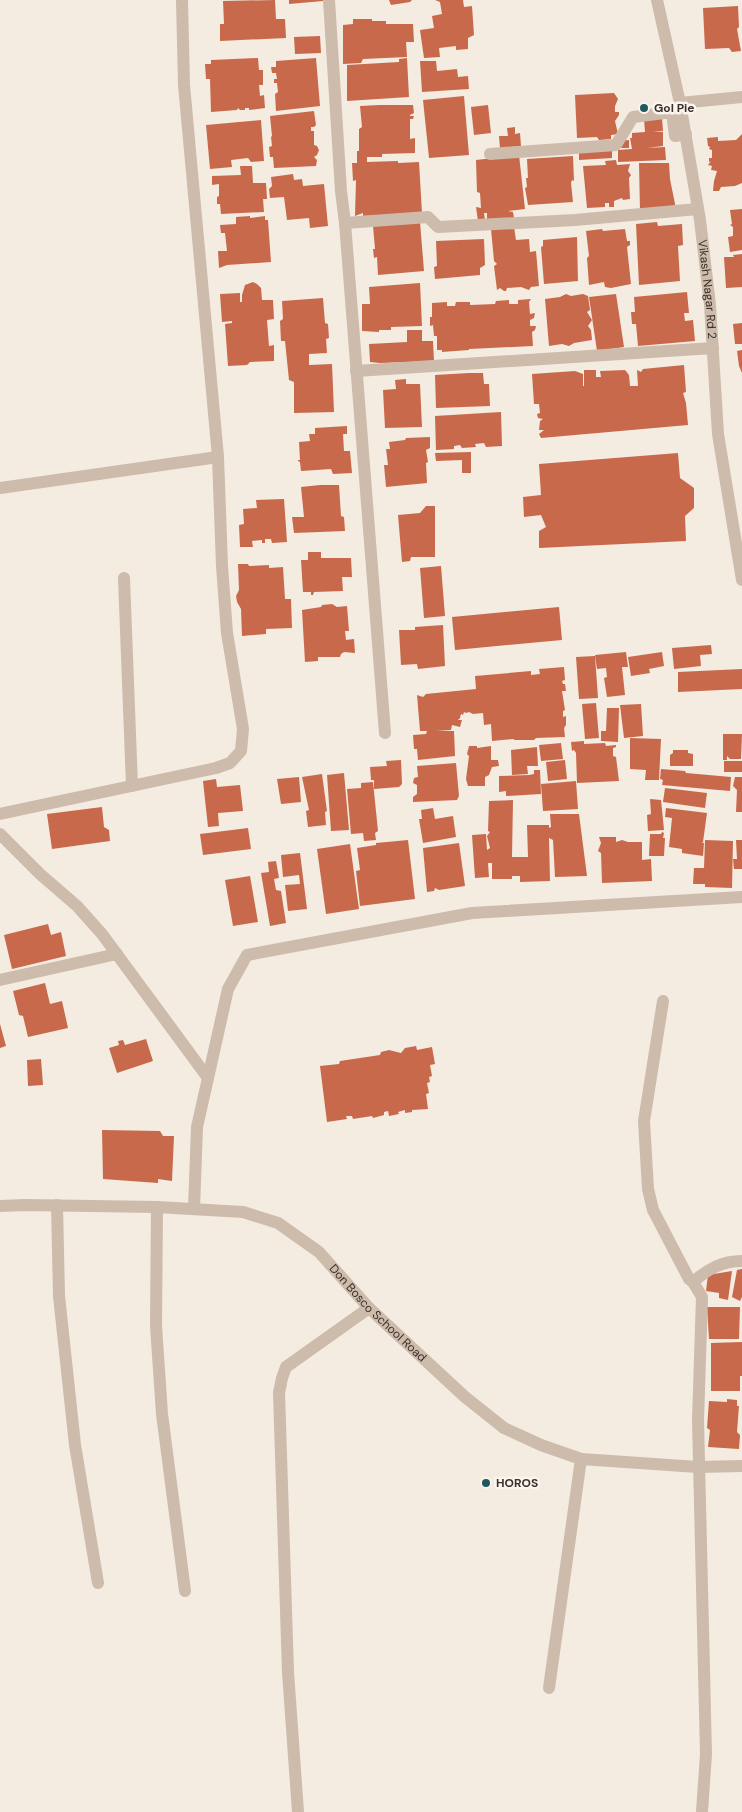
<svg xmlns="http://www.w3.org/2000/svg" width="742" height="1812" viewBox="0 0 742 1812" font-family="'DM Sans',sans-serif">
<rect width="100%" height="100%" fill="#f4ebe1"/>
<!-- building -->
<path fill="#c8694b" d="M275,0L276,19H285L286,38L220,41V24H224L223,1Z
M289,0H323V1L289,4Z
M389,0H412L410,2L391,5Z
M435,0H463L464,7L472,6L474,35L468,38V49L456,50V46L439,48L440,57L424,58L420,30L434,28L432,16L442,14L440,2Z
M738,6L739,27L737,29L741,51L732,52L729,48L705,49L703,8Z
M353,19H372V21H386V24H413L414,42H406L407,57L363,59L361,63L343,64V25L353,24Z
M320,36L321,53L295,54L294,37Z
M258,58L259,70H263V85H259L260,96L264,95L265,108L249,110V108H245V110H240L238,108L237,110L211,112L210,79H206L205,64H211V60Z
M316,58L320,106L276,111L275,94L278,92L277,83H274V79H277L276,73H272L271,67H276V61Z
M407,58L409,97L347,101V65L399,62V59Z
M420,61H436L437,71L457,69L458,77L468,76L469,89L422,92Z
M614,93L618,99L615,106V112H619V115L615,121L618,134L611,135V139L599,140L597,137L577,138L575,95Z
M464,96L469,155L429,158L423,100Z
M379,105H413L414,113L410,115V116H414L413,119H410V139L415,138V153L382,154V157H367V162L398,161V163L419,162L422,213L363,216V213L355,216L356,180L353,181L352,163H357V151H359V129L362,127L360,106Z
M488,105L491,133L474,135L471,107Z
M314,111L316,125L314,127H311V131H314V145L317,146L319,150L317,155L314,157L317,160L316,166L274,168L273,157H270L269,147L272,146L271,137L272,136L270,116Z
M662,118L663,131L653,132H663V146L647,148L665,147L666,160L618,162V150L632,149L630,138H632V133L645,132L644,119Z
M261,120L264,161L251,162L248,158L231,160L232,167L210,169L206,125Z
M515,127V134L520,133L521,146L500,148L499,136H508L507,128Z
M742,134V183L735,186L721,187L719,191H713L714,181L717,171L711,170L712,166L708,165L711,161L709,162V158H712V150L709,149L710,147L708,146L707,138L718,137V141L736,140Z
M629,140V148H619V141Z
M612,147V158L579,160V149Z
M519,155L525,209L508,211L513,212L514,218L487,221V213H484L485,220L478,221L476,207L481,208L480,193L477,192L476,160Z
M573,156L574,181L572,180L571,183L573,202L528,205L525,188L527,187L526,178H528L527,159Z
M616,160L617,165L630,164L628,171L631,175L629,178L630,199L623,200L622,198L614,201V207H609V203H605V207L587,208L583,166L606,165L605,161Z
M639,163H669L670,179L676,209L640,211Z
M240,166H252L253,183H266L267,199H263L264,212L221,214L220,204H217V197L219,196V184L212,185V176L241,175Z
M293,174L294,180L302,179L303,186L324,184L328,226L310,228L309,218L287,220L284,197L270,198L269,189L272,186L271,177Z
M742,209V250L730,252L728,237L733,236V227L730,225L732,224L730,210Z
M250,216V218L265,216V220H268L271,262L227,265L219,268L218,251H227L225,233H221L220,225L236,224V217Z
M420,222L424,271L378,275L377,257L374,258L373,249H375L373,226Z
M657,222L658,226L682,224L683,245L678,246L680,281L639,285L636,224Z
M514,227L516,240L529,239L530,252L536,251L539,286L531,287L529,290L521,287L507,288L506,291H504L500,288L497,290L494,266L497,264L494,261L491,229Z
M602,229L603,231L625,229L627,241H630V245L627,247L631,284L611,288L605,287L604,282L589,285L587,258L589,256L586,231Z
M577,237L578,281L544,284L541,247L543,246V240Z
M484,239L485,265L480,268V275L435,279L434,267L437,266L436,241Z
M742,254V287L726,288L724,257H734L733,255Z
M253,282L257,284L261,288L262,300H273L274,319L267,320L269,346L274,345V361L250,362L247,365L228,366L225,324L232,323V321L222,322L220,294L240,293V302H242V295L245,285Z
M420,283L422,326L391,327V330H379V332L362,331V304H370L369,287Z
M687,292L689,313H684L685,321L693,320L695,341L638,346L636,324H632L631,312H635L634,297Z
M566,294L571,296L583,294L588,296L590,310L587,312L592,320L588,326L591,330L592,340L574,343L569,346L562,344L549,346L545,299L560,297Z
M616,294L624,347L597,351L589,297Z
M323,298L325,323L328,324L329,338L326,339L327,353L309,354V365L332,364L334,412L294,413V382L289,380L285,341H281L280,321L283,319L282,301Z
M531,299L529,302L530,314L535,313L534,318L530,320V326H536L535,330L532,332L533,346L469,349V350L442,352V350H437V336H434L433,325L430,326V317H432V303L447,302V306H455L456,302H470V305L495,304L496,301L509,300V304H518V300Z
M742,323V344H735L733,324Z
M407,330H422V341H433L434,361L380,363L370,362L369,344L407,342Z
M742,350V373L739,366L737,351Z
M684,365L686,392L683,393L686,403L688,425L541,438L539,434L544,430H539L540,421L543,419L538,418L537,414L540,413L539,404H534L532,374L575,371L583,374V386H584V370H596V377H601L600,371L625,370L629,375L630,386H638L637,370L641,372L643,369Z
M469,373H483L484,384H489L490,406L436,408L435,375Z
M406,379V384H420L422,427L385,428L383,390L396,389L395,380Z
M501,412L502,446L486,447L484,443L475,444L476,447L462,448L460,445L454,446V449L436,450L435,416Z
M347,426V434H343L344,451H350L352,473L333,474L331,469L301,471L300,462L298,461V460H300L299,442L310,441L309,434H315V428Z
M430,437V448L426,450L428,462L426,463L427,483L386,487L384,465H388L386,449H390L389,442L405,440L406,438Z
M471,452V473H462V460L436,461L435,453Z
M678,453L680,478L694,488V508L685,516L686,541L539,548V531L546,527L541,515L524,517L523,497L541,495L539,464Z
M320,485H339L341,516L344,517L345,531L294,533L292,517H304L301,487Z
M284,499L287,542L272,543L271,539H265V543H262V540L252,541L253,547H240L239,525L244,524L243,509L257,508L256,500Z
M426,506H435V557H411L410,561L402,562L398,515L420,513Z
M308,552H321V558H351L352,577H342L343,591L314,592L313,595H311V592H303L301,560H308Z
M238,564H248L249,566L269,565V568L283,567L285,599H291L292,628L266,629V634L242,636L241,609L237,602L236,596L239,590Z
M441,566L445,616L424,618L420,568Z
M332,604L337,607L347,606L349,631H345L346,640L354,639L355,653L344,652L341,654L340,657H318V661L305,662L302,610L321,607L322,605Z
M559,607L562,640L455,650L452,617Z
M443,625L445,666L418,669L417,664L401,665L399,630H415V627Z
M711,645L712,654L700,655L701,666L674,669L672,648Z
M626,652L628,667H622L625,695L607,697L604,678L607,677L606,668L597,669L595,655Z
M662,652L664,666L649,669L650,673L631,676L628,657Z
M595,656L598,698L579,699L576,657Z
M564,667L565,680L562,681L563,684H565L566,691H562L565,710L563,711V717L566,716V725L564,728L565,737L536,738L534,740H514V739L492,741L491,724L484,725L483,713L473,714L469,712L466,713L464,712L463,715L461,714L460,718L458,720H462L460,727L452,725L451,730L436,731H454L455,756L418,760L417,749H414L413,735L426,734L427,731H420L417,695L423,697L426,694L476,689L475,676L531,671V675L540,674L539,669Z
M742,669V689L678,692V672Z
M596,703L599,738L585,739L582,704Z
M641,704L643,736L624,738L620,705Z
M607,708H619L618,742L601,741V731H606Z
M723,734H742L741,759H730L727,756V760H723Z
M630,738L661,739L659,780H645L646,770L630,769Z
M584,741V744L605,743L606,746L616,745V747L613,748V756L616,757L619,781L577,783L576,753L574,750L572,751L571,742Z
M561,743L563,759L541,761L539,745Z
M469,746H477V748L491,746V760H498L499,766L492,767L489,775L485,777V786H468L466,779L469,756L467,754Z
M537,747L538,766H527L528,774L512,775L511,750Z
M673,750H688V753L693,754V766H670V755L673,753Z
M401,760L402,784L399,787L374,789V780H371L370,767L387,766L386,761Z
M565,760L567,779L548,781L546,762Z
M724,761H742V772H724Z
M456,763L459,796L457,800L413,802V797L417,794V785L413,783L414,778L418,777L417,766Z
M661,769L685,771L686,773L731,777L730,791L662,785L663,780L660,779Z
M534,770H540L541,794L506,796V791L499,792V776L529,775L534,774Z
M344,773L349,830L331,831L327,775Z
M322,774L327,811L325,812L326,825L308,827L306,811L309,810L302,777Z
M299,777L301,802L281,804L277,779Z
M735,777H742V812H736L737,790L733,786Z
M216,779L217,787L240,785L243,811L218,813L219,826L208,827L203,781Z
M576,781L578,809L543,811L541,784Z
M373,782L378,831L375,833L376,840L364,841L363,833L351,834L347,789L361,788V783Z
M665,788L707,793L705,808L663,802Z
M650,799L661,800L664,830L648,831L647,815L651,814Z
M513,800L512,857H528L527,825H549V828L551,827L550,814H579L587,876L555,877L553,840L549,838L550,881L520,882V876H512V879H492V863H488L489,877L475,878L472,835L486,834L487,850L490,848L487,836L490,832L488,831L489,801Z
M102,807L104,827L109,830L110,841L52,849L47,814Z
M433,808L435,819L453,816L456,837L423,843L419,819H422L421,810Z
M666,808L707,813L703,842H701L704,843L703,856L682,853V849L669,847L672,818L665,817Z
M248,828L251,849L203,855L200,834Z
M662,832L664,833L663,838H665L664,856H649L650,834H661Z
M599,837H616V842L622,840L628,842H642V860L651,859L652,881L602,883L601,853L598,851L601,843Z
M408,840L415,899L360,906L356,871L360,870L357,848L376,845V843Z
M705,840L733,841L732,888L705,887V884H693L694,868H704Z
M736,840H742V869H734L733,859H737Z
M459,843L465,886L439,890L435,888L434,891L427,892L423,848Z
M350,844L359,909L326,914L317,849Z
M300,853L307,909L288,911L285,885L300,884L299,875L283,877L281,855Z
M276,861L279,878L274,879L276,890L281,891L286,923L270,926L261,873L269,872L268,862Z
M250,876L258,922L233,926L225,880Z
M48,924L51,935L61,932L66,956L12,969L4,935Z
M45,983L50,1004L62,1001L68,1028L28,1037L23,1016L19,1015L13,991Z
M0,1024L6,1046L0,1048Z
M146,1039L153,1061L117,1073L109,1048L119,1045L118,1041L123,1040L125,1045Z
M416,1046L417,1050L432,1047L435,1064L430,1065L432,1076L429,1077L430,1082L427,1083L429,1093L426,1094L428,1109L412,1110V1112L405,1113V1110L398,1112L399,1114L389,1116L388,1111L384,1112V1115L373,1118L372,1116L353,1119L352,1116H346L347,1119L327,1122L320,1066L339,1064L340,1061L380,1055L381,1052L389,1050L401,1053L405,1048Z
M41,1059L43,1085L28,1086L27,1060Z
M102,1130L160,1131L163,1136H174L172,1181L158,1179V1183L103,1179Z
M742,1269V1297L740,1301L732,1297L737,1270Z
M732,1271L728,1300L719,1298V1293L706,1291L708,1275Z
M707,1307H740L739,1339H709Z
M742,1342V1376H740V1391H711V1343Z
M727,1399L737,1400V1406H739L737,1432L740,1435L739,1449L708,1447L710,1430L707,1428L709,1401L727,1402Z"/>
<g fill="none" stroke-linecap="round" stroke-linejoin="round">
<!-- street -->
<g stroke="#cdbbac" stroke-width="12">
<path d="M329,0L341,191L345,223L385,733"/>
<path id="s1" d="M657,0L680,103L700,220L710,305L718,434L742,580"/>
<path d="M680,103L742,97"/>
<path d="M490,154L616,145L633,117L672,112L675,136L686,134"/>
<path d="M345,223L428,217L438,227L575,220L698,209"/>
<path d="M356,371L713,348"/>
<path d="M0,488L218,457"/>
<path d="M124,578L132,786"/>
<path d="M0,814L216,768L230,763L241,751L243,729L227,633L222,566L218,457L184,85L182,0"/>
<path d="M0,834L40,874L77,906L102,934L208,1078"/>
<path d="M0,980L117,954"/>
<path d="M663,1001L644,1121L648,1189L653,1210L689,1279L693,1282L702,1297L698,1420L706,1754L702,1812"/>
<path d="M57,1205L59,1296L75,1445L98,1583"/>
<path id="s2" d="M0,1206L25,1205L157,1207L243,1212L278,1223L319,1252L369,1308L465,1397L504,1428L541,1445L581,1459L698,1467L742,1466"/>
<path d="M157,1207L156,1326L162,1414L185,1591"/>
<path d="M194,1209L197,1127L228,989L247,955L472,913L742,897"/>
<path d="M693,1282C708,1269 722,1261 742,1261"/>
<path d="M549,1688L581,1459"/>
<path d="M298,1812L288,1672L279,1393L282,1378L286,1367L369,1308"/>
</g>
</g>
<!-- markers -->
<g fill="#1f5a5e" stroke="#fbf5ee" stroke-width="2">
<circle cx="644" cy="108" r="5"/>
<circle cx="486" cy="1483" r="5"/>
</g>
<g text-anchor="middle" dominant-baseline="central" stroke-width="5" stroke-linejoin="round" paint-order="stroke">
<!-- poi labels -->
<g font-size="12" font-weight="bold" fill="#3b302b" stroke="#fbf5ee" text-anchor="start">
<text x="654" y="108">Gol Pie</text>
<text x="496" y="1483">HOROS</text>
</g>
<!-- street labels -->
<g font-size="12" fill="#3b302b" stroke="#fbf5ee">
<text stroke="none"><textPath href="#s1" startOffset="294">Vikash Nagar Rd 2</textPath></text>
<text stroke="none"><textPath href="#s2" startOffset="415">Don Bosco School Road</textPath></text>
</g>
</g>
</svg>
